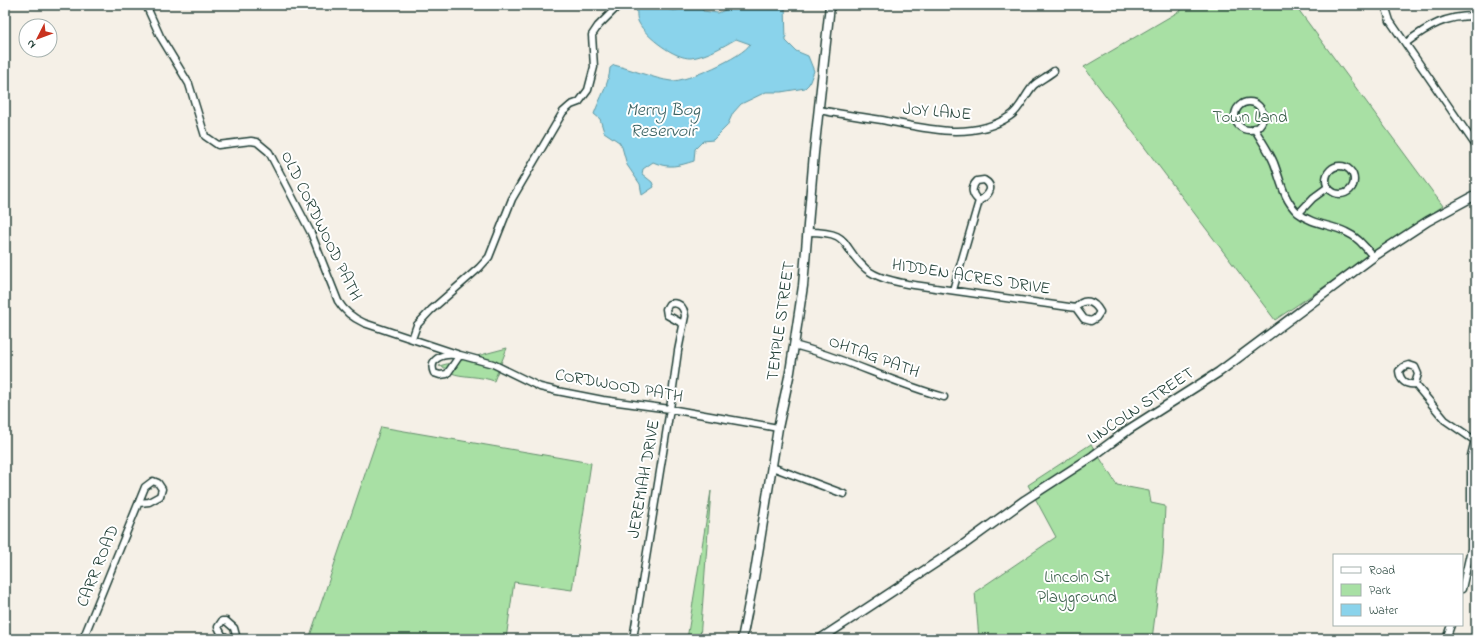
<svg xmlns="http://www.w3.org/2000/svg" width="1481" height="644" viewBox="0 0 1481 644" font-family="'Indie Flower',sans-serif">
<rect width="100%" height="100%" fill="#f5f0e7"/>
<filter id="ink" filterUnits="userSpaceOnUse"><feTurbulence type="fractalNoise" baseFrequency=".025" numOctaves="2"/><feDisplacementMap in="SourceGraphic" scale="8" xChannelSelector="R" yChannelSelector="G"/><feConvolveMatrix kernelMatrix="1 2 1 2 8 2 1 2 1" color-interpolation-filters="sRGB"/></filter>
<g filter="url(#ink)">
<!-- green -->
<path fill="#a8e0a4" stroke="#648e6c" d="M1190,5H1295L1443,206L1275,320L1084,67Z
M507,348L494,381C482,376 459,377 452,373C447,371 446,367 439,366Z
M381,427L591,463L572,590L514,582L506,639H309Z
M1091,444L1117,485L1149,491L1151,503L1165,506L1163,554L1152,639H979L975,592L1056,537L1028,485Z
M711,491L700,639H687Z"/>
<!-- water -->
<path fill="#8ad3eb" stroke="#5f97a2" d="M637,5C643,5 651,4 657,5C667,8 675,16 684,5H701L703,11L718,13L737,5H785L786,41L796,51L808,56L814,71L809,84L805,88L781,92H766L741,104L733,113L727,126L713,140L703,141L695,149L694,161C678,166 669,169 653,162L643,169L642,174L652,182L654,187L642,195L640,184L627,165L622,147L619,142L604,132L600,119L594,114C600,97 609,85 610,68L614,65C631,69 655,79 671,81C686,82 743,57 750,44L736,39C722,47 707,56 691,58C675,59 646,37 639,23C636,18 637,11 637,5Z"/>
<g fill="none" stroke-linecap="round" stroke-linejoin="round">
<!-- street casing -->
<g stroke="#1f3d34" stroke-width="9">
<path id="street" d="M146,5L160,36L189,84L205,136L218,145L251,141L257,142L269,152L311,233L338,301C344,311 353,318 364,323L460,355
M1385,5L1390,21L1476,146
M1406,43C1428,26 1447,15 1476,16
M1235 116a14 14 0 1 1 28 0a14 14 0 1 1-28 0Z
M819,110C840,114 861,117 882,120C924,128 972,142 1010,116C1021,109 1025,94 1034,85C1040,80 1048,76 1054,71
M1254,128C1261,140 1269,151 1274,163C1281,181 1283,199 1298,213C1313,225 1330,224 1346,232C1358,237 1366,247 1373,257
M1326 180a14 14 0 1 1 28 0a14 14 0 1 1-28 0Z
M1299,213L1313,198L1328,187
M808,232C853,232 839,245 866,269C877,278 893,281 907,284L1076,308C1084,297 1094,301 1100,312L1096,318L1091,321L1084,319L1076,308
M953,290L979,201C972,195 970,188 977,181L984,180C996,187 988,196 979,201
M412,339L417,325L431,310L479,268L489,257L512,199L563,112L571,105L579,102L588,90L594,67L592,35L598,26L619,5
M794,345C845,358 893,383 944,397
M454,355C442,354 428,359 434,373L440,375L447,374L460,355L493,364L540,387L557,391L603,400L670,409L778,428
M1415,384C1406,385 1400,381 1399,371L1403,367L1409,365L1415,367L1418,374L1415,384L1445,420L1474,440
M772,467L844,494
M1462,589L1471,549V456L1476,435
M83,639L145,487L153,481L158,483L162,489L160,496L149,502L139,503
M229,639L222,635L218,627L222,621H226L234,628L237,639
M633,639L670,409L678,351L685,316C684,307 679,301 669,304L666,309L667,315L683,324
M1446,639L1451,625"/>
</g>
<!-- secondary casing -->
<g stroke="#1f3d34" stroke-width="11">
<path id="secondary" d="M742,639L754,578L778,428L790,372L803,286L814,153L830,5
M820,639L963,545L1025,500L1093,456L1128,430L1219,372L1373,257L1428,221L1476,195"/>
</g>
<!-- street -->
<use href="#street" stroke="#fff" stroke-width="6"/>
<!-- secondary -->
<use href="#secondary" stroke="#fff" stroke-width="8"/>
</g>
</g>
<g text-anchor="middle" dominant-baseline="central" stroke-width="4" stroke-linejoin="round" paint-order="stroke">
<!-- street labels -->
<g font-size="17" fill="#1f3d34" stroke="#fff">
<text transform="translate(937 112) rotate(5)">JOY LANE</text>
<text transform="translate(321 226) rotate(64)">OLD CORDWOOD PATH</text>
<text transform="translate(971 277) rotate(9)">HIDDEN ACRES DRIVE</text>
<text transform="translate(781 321) rotate(-82)">TEMPLE STREET</text>
<text transform="translate(874 357) rotate(20)">OHTAG PATH</text>
<text transform="translate(619 386) rotate(10)">CORDWOOD PATH</text>
<text transform="translate(1141 406) rotate(-34)">LINCOLN STREET</text>
<text transform="translate(644 479) rotate(-80)">JEREMIAH DRIVE</text>
<text transform="translate(98 566) rotate(-68)">CARR ROAD</text>
</g>
<!-- park labels -->
<g font-size="17" fill="#3a5e4a" stroke="#fff">
<text x="1250" y="117">Town Land</text>
<text x="1077" y="577">Lincoln St<tspan x="1077" dy="20">Playground</tspan></text>
</g>
<!-- water labels -->
<g font-size="18" font-style="italic" fill="#3a6262" stroke="#fff">
<text x="663" y="111">Merry Bog<tspan x="663" dy="21">Reservoir</tspan></text>
</g>
</g>
<!-- margin -->
<rect width="1481" height="644" fill="none" stroke="#fff" stroke-width="20"/>
<rect x="10" y="10" width="1461" height="624" fill="none" stroke="#1f3d34" stroke-width="1.5" filter="url(#ink)"/>
<!-- legend -->
<rect x="1333" y="554" width="130" height="72" fill="#ffffff" stroke="#a5b1ae"/>
<rect x="1341" y="567" width="20" height="6" fill="#ffffff" stroke="#a5b1ae"/>
<text x="1369" y="574" font-size="12" fill="#1f3d34">Road</text>
<rect x="1341" y="584" width="20" height="12" fill="#a8e0a4" stroke="#a5b1ae"/>
<text x="1369" y="594" font-size="12" fill="#1f3d34">Park</text>
<rect x="1341" y="604" width="20" height="12" fill="#8ad3eb" stroke="#a5b1ae"/>
<text x="1369" y="614" font-size="12" fill="#1f3d34">Water</text>
<!-- north arrow -->
<g transform="translate(38 38) rotate(228)"><circle r="19" fill="#ffffff" stroke="#a5b1ae"/>
<path d="M0-3L7 15L0 10L-7 15Z" fill="#c8321e"/>
<text y="-6" font-size="11" font-weight="bold" text-anchor="middle" fill="#1f3d34">N</text>
</g>
</svg>
